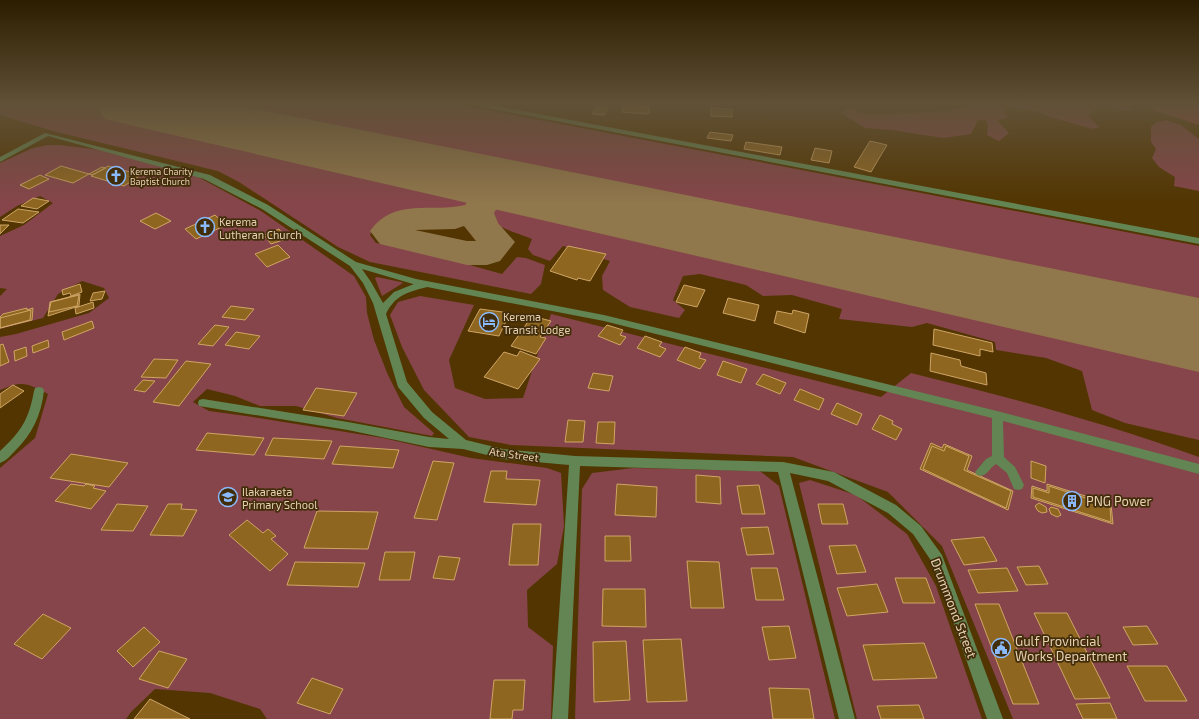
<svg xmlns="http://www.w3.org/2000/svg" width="1199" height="719" viewBox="0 0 1199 719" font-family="'Exo 2',sans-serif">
<rect width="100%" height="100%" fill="#523500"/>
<!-- green -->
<path fill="#86454a" d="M0,104H100L303,146L453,181L469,187L472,195C469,201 464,208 457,209C427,217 388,199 370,235L376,243L405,247L502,274L517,257L526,258L545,265L541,284L531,294L370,262L338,247L239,182L218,171L53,131L0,115Z
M174,104H456L1199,246V325L451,164L394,153Z
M974,104H1125L1133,110C1114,115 1106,95 1088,116L1099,127L1093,129L1050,117L1037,111L1003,107L1008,118L997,120L1009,133L999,141L987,135L988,127L986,120H978L971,134L943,138L892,130L865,128L841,113L847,108L870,115L944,111Z
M1166,120L1181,125L1199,139V191L1174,186L1175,177L1159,167L1152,158L1156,149L1151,142V127L1157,122Z
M47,145H60L101,150L198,177L261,211L354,276L366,297L367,313L374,340L388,375L404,407L434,433L432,436L337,418L296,406H260L235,396L207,389L193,402L209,411L246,416L383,438L471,458L547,468L561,473L564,526L557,564L527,590L528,627L553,646L551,719H267L260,709L210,693L155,689L131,712L126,719H0V468L35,438L48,394C27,383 23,380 0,390V337L16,334L89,313L109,298L104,288L82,281L58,294L43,318L0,329V296L7,289L0,288V236L24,225L53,203L40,196L17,206L0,217V163L33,148Z
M508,197H524L562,205L1199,346V440L1125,423L1092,410L1082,371L1046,358L996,350L995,342L927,323L912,327L839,319L842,309L792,295L763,296L746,285L700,274L683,276L673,300L685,310L679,318L630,307L603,290L602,276L610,261L563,246L550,261L533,255L528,249L532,239C522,234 478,224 490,208C495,201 499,200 508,197Z
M377,277L401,282L403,283L382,296L375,278Z
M420,296L474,305L449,360L455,388L485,399L523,398L551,314L881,397L911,373C1008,397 1105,423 1199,457V719H1013L942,546L888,492L793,457L511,445L469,437L424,390L402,347L390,315L398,302Z
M633,468L760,471L779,486L835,719H575L582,489L592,473Z
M810,480L856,495L907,534L936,586L982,719H857L799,483Z"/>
<!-- forest -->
<path fill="#a1444e" d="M1144,104H1199V125L1156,111Z"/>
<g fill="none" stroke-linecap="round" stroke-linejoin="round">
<!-- taxiway -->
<path fill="#91774c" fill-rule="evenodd" d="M496,173L508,176L512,183L494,213L498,223L515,242L500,261L487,265H467L380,244L370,231C394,197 431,213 465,205L484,176ZM464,226L476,241H467L415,230L455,229Z"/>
<!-- runway -->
<path fill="#91774c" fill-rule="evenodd" d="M95,104H232L1199,298V372L130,125L105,119Z"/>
</g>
<!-- building -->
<path fill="#8f6620" stroke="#cfa566" d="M597,105L609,106L604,115L592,114Z
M624,105L650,107L648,114L622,112Z
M711,108L732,109V117L711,116Z
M710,132L733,135L731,141L707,138Z
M870,141L887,145L871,172L854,167Z
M746,142L782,147L780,155L744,149Z
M815,148L832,151L829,163L811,160Z
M61,166L89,174L73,183L45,175Z
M108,166L141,175L124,186L91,176Z
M102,167L106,168L92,175L89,174Z
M40,175L49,179L29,189L20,185Z
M33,198L49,201L37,209L21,206Z
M18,209L39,212L23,223L2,220Z
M156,213L171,221L155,229L140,221Z
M215,215L226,225L196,239L185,229Z
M0,225H9L0,234Z
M279,229L286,239L271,244L264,235Z
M278,245L290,257L267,267L255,254Z
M568,246L606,254L590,281L578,278L577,280L550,271Z
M80,284L82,292L71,296L70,293L63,295L62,290Z
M684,285L705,290L697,307L676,302Z
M105,291L102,299L90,301L93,293Z
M80,294L79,306L48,316L50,302Z
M79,295L77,306L49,312L51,302Z
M728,298L759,305L755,321L723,313Z
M93,302L94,308L76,314L75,308Z
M231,306L254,309L245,320L222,317Z
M27,308V310L33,308L32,320L0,328V317L3,314Z
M480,309L510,313L499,336L468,331Z
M31,310L30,320L0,328V318Z
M793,310L809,314L805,333L774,323L777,311L792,314Z
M532,316L551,321L540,337L546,338L536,354L511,346Z
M92,321L94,328L64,340L62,332Z
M215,325L229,327L213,346L198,344Z
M607,325L623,330L620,335L626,337L620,345L598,336Z
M934,329L992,343L993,352L980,349V356L933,345Z
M236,332L260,336L249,349L225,345Z
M645,336L662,342L659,346L666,349L660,357L637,348Z
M48,340L49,347L33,353L32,346Z
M3,344L9,362L0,366V345Z
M26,347L27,356L15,361L14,351Z
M685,347L701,353L699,358L706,360L700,369L677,360Z
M520,351L540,359L518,389L484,377L504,352L517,356Z
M931,353L960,360L961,366L986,373L987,385L930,371Z
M154,359L178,360L166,378L141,377Z
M186,361L211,364L179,406L153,402Z
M723,361L747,369L741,383L717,375Z
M593,373L613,376L609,391L588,388Z
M763,374L786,383L780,394L756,384Z
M143,380L155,381L145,392L134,390Z
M13,385L24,391L0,408V394Z
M316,388L357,393L344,416L303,410Z
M800,389L824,399L819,410L794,400Z
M837,403L862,414L857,425L831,414Z
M880,415L893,421L892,424L902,429L896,440L872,429Z
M568,420L585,421L583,442H565Z
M598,422H615L614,444L596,443Z
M207,433L264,438L254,455L196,450Z
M273,438L332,441L324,459L265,455Z
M931,443L942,448L944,444L972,456L967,470L1013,491L1008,510L920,469Z
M340,446L399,450L393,468L332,464Z
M932,446L944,451L946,446L969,456L964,470L1011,491L1006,508L923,469Z
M71,454L128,463L109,487L50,478Z
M433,461L454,463L437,520L414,518Z
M1031,461L1046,466L1045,483L1031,478Z
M491,471H507L506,479L540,480L536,505L484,502Z
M696,475L720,477L721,504L696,502Z
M71,484L84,486L86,484L95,486L93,488L106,491L91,509L55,501Z
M617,484L657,487L656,517L615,515Z
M1047,484L1111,504L1113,524L1031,498L1032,486L1047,491Z
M759,485L765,514H742L737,486Z
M1049,486L1110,506L1111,522L1033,497V488L1049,493Z
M1039,503L1046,507L1047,512L1042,513L1038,511L1035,506Z
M117,504L148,506L133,531L101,530Z
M168,504H182L181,509L197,510L183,536L150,535Z
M818,504H843L848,524H822Z
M1051,507L1058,509L1061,515L1057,517L1051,514L1049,509Z
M317,511L378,512L368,549L304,548Z
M247,520L263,533L268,529L276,536L271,539L288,554L270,571L229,535Z
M513,524H541L538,565H509Z
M768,527L774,554L747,555L741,528Z
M605,536H630L631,561H605Z
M984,537L997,561L964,565L951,540Z
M856,545L866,572L837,574L829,546Z
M385,552H415L410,580H379Z
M439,556L460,558L454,580L433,578Z
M687,561L719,562L724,608H691Z
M295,562L365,563L358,587L287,585Z
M1039,566L1048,584L1026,585L1017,567Z
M751,568H777L784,600H756Z
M1007,568L1018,591L978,593L968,570Z
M895,578H926L935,603H903Z
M877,584L888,612L847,616L837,588Z
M603,589H645L646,627L602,626Z
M975,604H999L1039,704H1013Z
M1034,613H1067L1110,698L1075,699Z
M43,614L71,628L42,659L14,644Z
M789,626L796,658L769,660L762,627Z
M1147,626L1158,644L1133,645L1123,627Z
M144,627L160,642L133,667L117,651Z
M681,639L687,701L647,702L643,640Z
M626,641L630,700L594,702L593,642Z
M924,643L937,678L873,680L863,645Z
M159,651L187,659L168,688L139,679Z
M1127,666H1167L1187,701H1145Z
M312,678L343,689L330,714L297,703Z
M494,680H525L523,710H513L512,719H490Z
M769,688L809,689L814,719H773Z
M150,699L190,719H134Z
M1110,703L1117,719H1083L1076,704Z
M919,705L924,719H881L877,706Z"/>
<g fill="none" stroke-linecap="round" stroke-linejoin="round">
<!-- minor -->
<path fill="#628553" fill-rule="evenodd" d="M474,104H485L1199,238V244L477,106Z
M45,133L210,175L268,205L356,262L416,279L604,315L997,411L1199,464V474L1003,421L1004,457L1015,467L1024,485L1022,489L1018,490L1014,489L1007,473L996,464C989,468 986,479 977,475L975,472L986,459L992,456V418L604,321L427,287C408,292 395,295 386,314L407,382L432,412L466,440L503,449L575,456L783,462L834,472L896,505L921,526L942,555L1003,719H987L932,562L913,534L888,513L828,481L790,473L855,719H839L778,472L580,466L568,719H552L569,465L503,459L463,449L429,447L348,430L199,406L198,403L199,400L203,399L348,422L429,437L449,439L424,418L398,387L373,303L363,283L350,266L262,209L204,179L48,136L0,162V157ZM362,269L413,284H414L394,292L383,303L371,282Z
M39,387L43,388L44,391C41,416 32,434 15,451C10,456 6,461 0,463V451C21,432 29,419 34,391L35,388Z"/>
</g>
<!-- sky -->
<linearGradient id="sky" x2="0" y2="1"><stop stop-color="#2d1d00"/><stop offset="0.51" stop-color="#605137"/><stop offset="1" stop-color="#605137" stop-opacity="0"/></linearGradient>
<rect width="1199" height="204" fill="url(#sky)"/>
<!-- icons -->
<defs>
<g id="church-ring" transform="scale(1)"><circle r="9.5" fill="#422d0b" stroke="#8abafc" stroke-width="1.5"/><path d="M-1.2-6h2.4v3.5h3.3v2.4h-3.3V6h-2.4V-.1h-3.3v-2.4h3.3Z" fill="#8abafc"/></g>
<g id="hotel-ring" transform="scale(1)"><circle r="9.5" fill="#422d0b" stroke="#8abafc" stroke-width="1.5"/><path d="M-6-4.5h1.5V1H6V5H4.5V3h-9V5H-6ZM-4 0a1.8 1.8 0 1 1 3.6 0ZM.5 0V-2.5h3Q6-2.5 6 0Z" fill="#8abafc"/></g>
<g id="school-ring" transform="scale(1)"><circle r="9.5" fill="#422d0b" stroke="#8abafc" stroke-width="1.5"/><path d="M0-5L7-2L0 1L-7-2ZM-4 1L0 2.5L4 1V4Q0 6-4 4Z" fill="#8abafc"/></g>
<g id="building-ring" transform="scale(1)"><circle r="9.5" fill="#422d0b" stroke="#8abafc" stroke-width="1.5"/><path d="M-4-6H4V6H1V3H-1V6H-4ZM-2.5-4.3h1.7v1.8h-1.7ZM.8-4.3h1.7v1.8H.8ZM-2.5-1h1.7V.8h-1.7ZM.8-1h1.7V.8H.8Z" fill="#8abafc"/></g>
<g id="civic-ring" transform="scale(1)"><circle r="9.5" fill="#422d0b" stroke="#8abafc" stroke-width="1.5"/><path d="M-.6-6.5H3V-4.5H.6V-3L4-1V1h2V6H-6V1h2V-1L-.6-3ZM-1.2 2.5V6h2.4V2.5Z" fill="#8abafc"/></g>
</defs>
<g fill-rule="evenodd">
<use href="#church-ring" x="116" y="176"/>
<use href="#church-ring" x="205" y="227"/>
<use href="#hotel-ring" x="489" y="322"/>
<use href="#school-ring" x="228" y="497"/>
<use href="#building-ring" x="1072" y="501"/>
<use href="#civic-ring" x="1001" y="648"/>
</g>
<g text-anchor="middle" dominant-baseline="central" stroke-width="3.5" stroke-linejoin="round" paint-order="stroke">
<!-- far-poi labels -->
<g font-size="9" fill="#e7d1b3" stroke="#422d0b" text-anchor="start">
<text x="130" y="171">Kerema Charity<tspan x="130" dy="10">Baptist Church</tspan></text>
</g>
<!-- poi labels -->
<g font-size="11" fill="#e7d1b3" stroke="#422d0b" text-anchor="start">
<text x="219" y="221">Kerema<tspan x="219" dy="13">Lutheran Church</tspan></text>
<text x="503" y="316">Kerema<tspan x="503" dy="13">Transit Lodge</tspan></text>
<text x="242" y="491">Ilakaraeta<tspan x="242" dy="13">Primary School</tspan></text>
</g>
<!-- street labels -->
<g font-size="11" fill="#e7d1b3" stroke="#422d0b">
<text transform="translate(514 454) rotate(8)">Ata Street</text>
</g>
<!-- near-poi labels -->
<g font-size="13" fill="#e7d1b3" stroke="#422d0b" text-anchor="start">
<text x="1086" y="501">PNG Power</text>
<text x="1015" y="641">Gulf Provincial<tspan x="1015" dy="15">Works Department</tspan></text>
</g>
<!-- near-street labels -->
<g font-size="13" fill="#e7d1b3" stroke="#422d0b">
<text transform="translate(954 608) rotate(69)">Drummond Street</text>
</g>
</g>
</svg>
